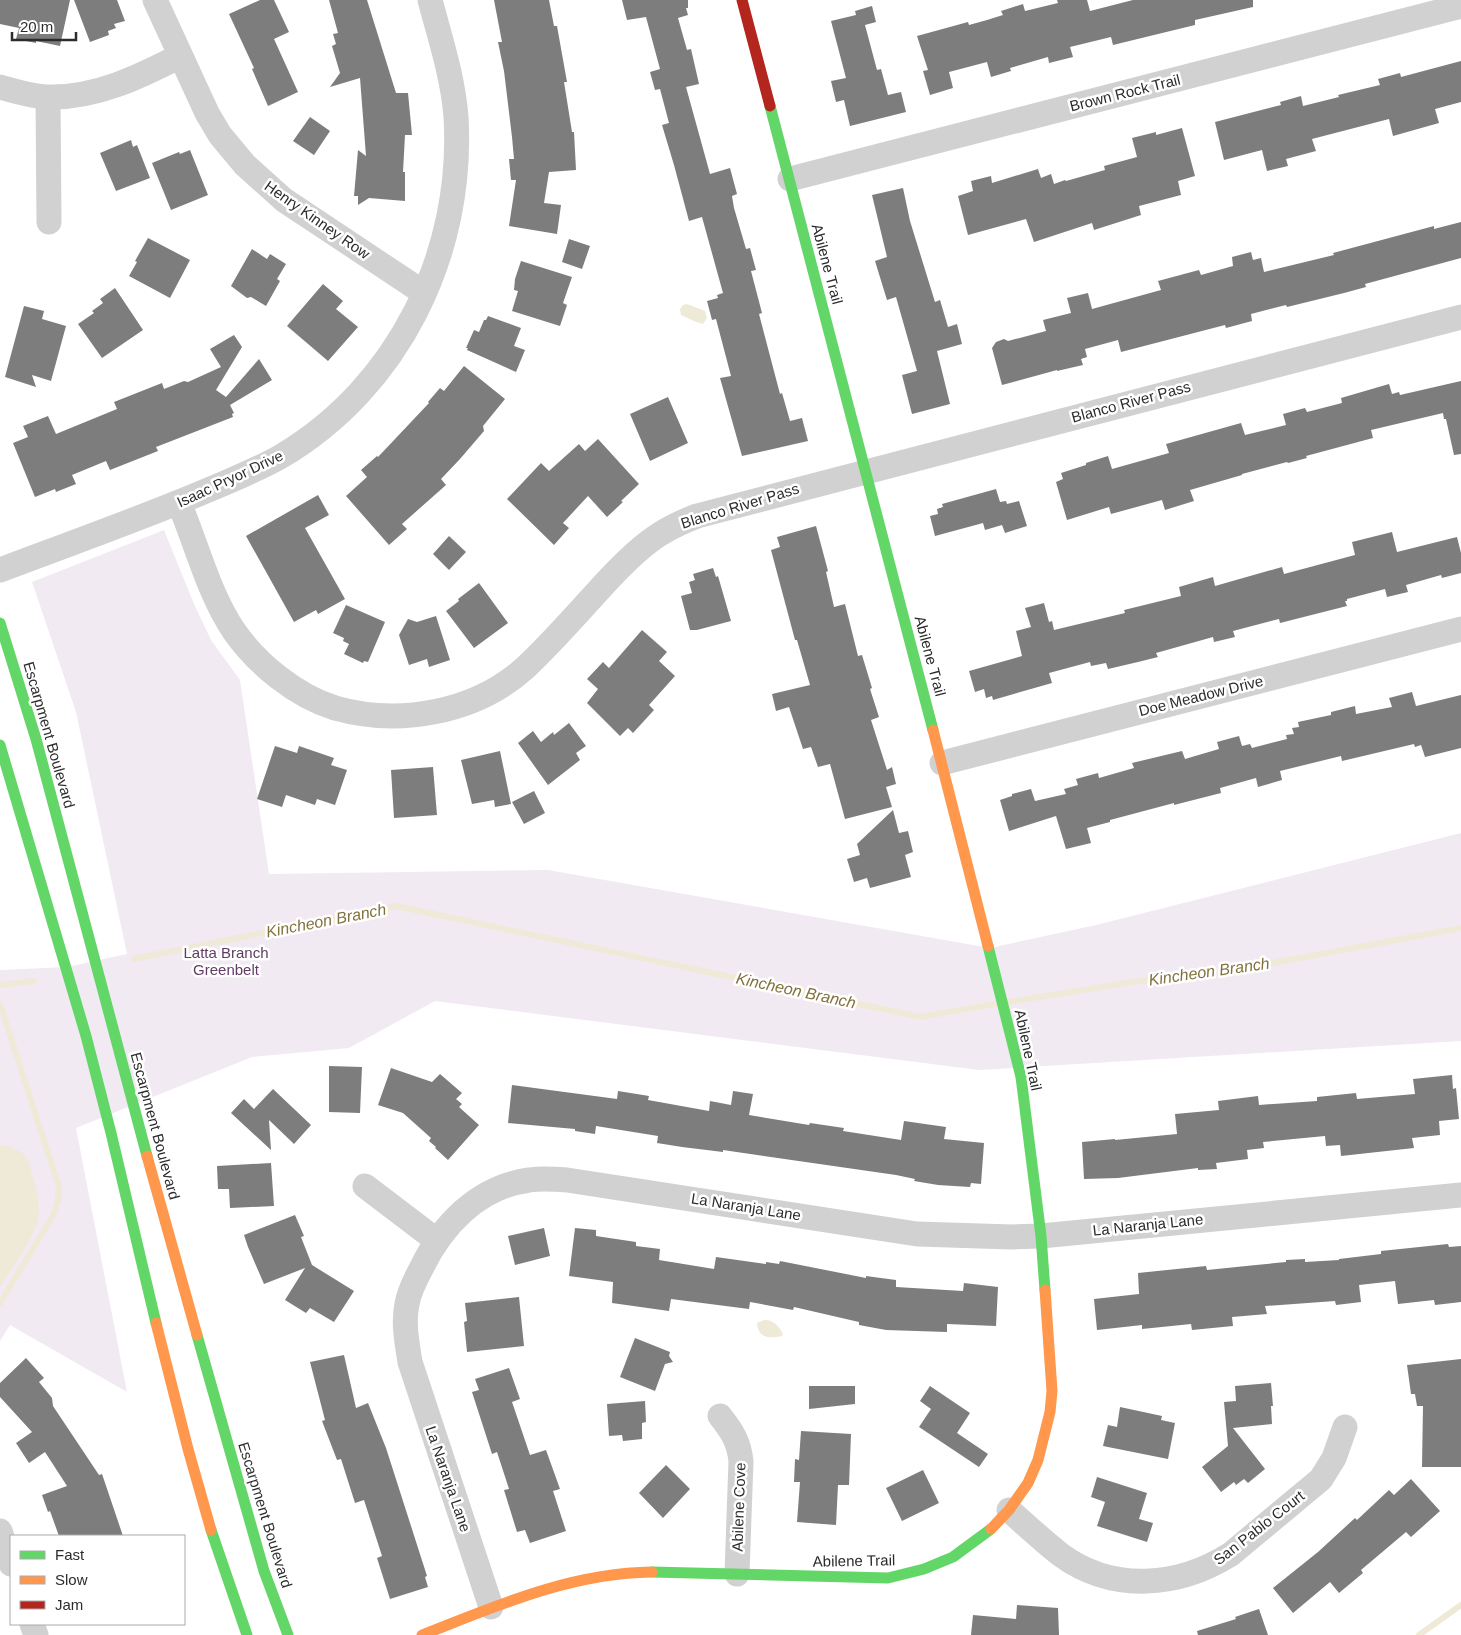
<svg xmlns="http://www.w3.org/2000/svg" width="1461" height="1635" viewBox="0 0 1461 1635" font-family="Helvetica,sans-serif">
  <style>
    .green { fill: #f1eaf3 }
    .water { fill: #efe9d7 }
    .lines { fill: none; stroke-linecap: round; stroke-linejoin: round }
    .stream { stroke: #efe9d7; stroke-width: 6 }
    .building { fill: #7d7d7d }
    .street { stroke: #d1d1d1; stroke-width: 25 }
    .fast { stroke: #63d668; stroke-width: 11 }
    .slow { stroke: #ff974d; stroke-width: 11 }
    .jam { stroke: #b3261e; stroke-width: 11 }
    .labels { text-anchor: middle; stroke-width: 5; stroke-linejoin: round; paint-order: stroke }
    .street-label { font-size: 15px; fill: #2c2c2c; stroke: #fff }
    .park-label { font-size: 15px; fill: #603c65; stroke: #fff }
    .water-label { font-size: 16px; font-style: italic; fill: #83713d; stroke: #fff }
  </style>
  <rect width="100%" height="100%" fill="#fff"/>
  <path class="green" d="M164,530L194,604L211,640L240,680L269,874L548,870L990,948L1096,925L1461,833V1041L979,1070L435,1001L349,1048L252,1057L76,1128L127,1392L10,1325L0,1341V970L67,967L127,954L76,712L32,582Z"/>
  <path class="water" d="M687,304L705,311L707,318L703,324L696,322L681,315L680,309L683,305Z
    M8,1145L24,1154L29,1161C32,1176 39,1195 39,1211C39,1233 12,1268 0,1287V1146Z
    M764,1320C773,1319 779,1326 783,1334L782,1336C769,1339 758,1338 757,1323Z"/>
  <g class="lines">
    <path class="stream" d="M134,959L396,906L920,1017L995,1004
      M0,985L34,981
      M1008,1002L1133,982L1220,973L1461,928
      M0,1004L59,1187L58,1200L54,1214L0,1303
      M1419,1635L1461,1605"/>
  </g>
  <path class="building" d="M0,0H70L60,46L36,41V43L16,39L19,28L0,24Z
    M74,0H117L125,21L114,24L116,28L108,31L109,35L90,42Z
    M260,0H274L289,32L274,39L298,92L268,106L252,69L254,68L229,14Z
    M329,0H367L396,93H408L412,135H405L403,172H405V201L369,198L358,205V196H354L358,150L366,156L360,78L330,87L340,73L332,46L336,44L333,34L338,33Z
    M494,0H549L554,26H557L567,82H564L572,132H574L576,170L549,172L544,203L561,205L557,234L509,226L516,180H511L509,159H514L512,137L504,71L498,42H502Z
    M622,0H688V8H686L688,15L678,18L687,50L691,49L699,84L686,87L710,174L730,168L737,194L732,196L734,208L746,249L750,248L756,270L751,271L762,313L759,314L780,394L782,393L790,421L802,418L808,441L742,456L720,378L731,376L716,319L712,320L707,301L718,298L717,295L723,293L702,217L689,221L674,165L662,125L669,123L660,89L655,90L650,72L660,69L646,17L627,20Z
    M1057,0H1087L1090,11L1133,0H1253V7L1195,20V25L1113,45L1111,37L1070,47L1073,57L1049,63L1048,57L1010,68L1011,71L991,77L987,62L949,72L953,88L930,95L923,71L928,70L917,36L968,22L969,25L987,20L1003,15L1001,11L1023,4L1025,11L1058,3Z
    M872,6L876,22L865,25L877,70L881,69L888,95L901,92L906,112L850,126L844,100L836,102L831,81L846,78L831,21L856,15L855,11Z
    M1461,61V102L1435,109L1439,123L1393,136L1389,119L1312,139L1316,151L1286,159L1288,166L1267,171L1262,150L1224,160L1215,122L1281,105L1280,102L1301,96L1303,106L1339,97L1338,95L1380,85L1378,79L1400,73L1401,77Z
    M310,117L330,131L314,155L293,141Z
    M1182,128L1195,176L1178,181L1181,195L1139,206L1141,215L1094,230L1092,223L1034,242L1026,219L968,235L958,196L973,191L971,181L991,176L992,183L1038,169L1041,178L1051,174L1054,184L1065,180L1066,181L1105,170L1104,166L1137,157L1132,138L1156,132V135Z
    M131,140L133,147L137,145L150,178L116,191L100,153Z
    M190,150L208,195L171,210L152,163L179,152L180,154Z
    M903,188L910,221L935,302L940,300L948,327L957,324L962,344L937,351L950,404L912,414L902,375L917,371L896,297L887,300L875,261L887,257L872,195Z
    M1461,222V258L1365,284L1366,287L1344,293L1287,307L1286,305L1251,314L1252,321L1226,328L1225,325L1121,352L1118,340L1085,349L1087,357L1081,359L1083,365L1057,371V370L1002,385L992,348L996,342L1004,339L1008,341L1046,331L1043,320L1071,313L1067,298L1088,293L1092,309L1161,290L1158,281L1199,270L1201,275L1233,266L1232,257L1251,252L1253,260L1261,258L1264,272L1334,255L1333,253L1434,226V229Z
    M148,238L190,260L170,298L129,276L137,262L135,261Z
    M569,239L590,246L582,269L562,262Z
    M252,249L267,259L270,254L286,264L277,279L280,281L266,306L251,297L247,298L231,286Z
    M521,261L572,277L563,303L567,305L560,326L512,311L518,291L514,290L515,279Z
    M323,284L343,301L336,309L358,327L328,361L287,326Z
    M115,288L143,330L102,358L78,324L94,313L92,311L103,303L100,299Z
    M24,306L44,311L42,319L66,326L51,381L32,375L36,387L5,377Z
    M488,316L521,328L514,346L525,350L516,372L467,350L468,348H466L474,330L479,332L484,320H486Z
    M234,335L242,347L216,390L226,397L259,359L272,380L230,405L234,413L232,414L233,417L156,447L158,451L110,470L106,461L72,475L76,484L56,492L55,489L35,497L13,443L28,437L23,426L48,416L56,434L117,409L114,402L162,383L164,389L184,381L188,382L221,367L210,349Z
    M464,366L505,399L483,426L484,431L460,459L441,479L446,485L402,524L407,529L389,545L346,496L367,477L361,470L377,456L378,457L429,403L428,402L440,388L444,391Z
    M1461,381V454L1454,455L1446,419H1444L1443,413L1371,430L1373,438L1306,456L1307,458L1288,463L1287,462L1242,474V475L1190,490L1194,501L1165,510L1162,500L1111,514L1109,507L1067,520L1056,482L1063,479L1061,473L1086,465V463L1108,456L1112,469L1169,453L1166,444L1241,423L1245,435L1286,425L1283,414L1305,408L1307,412L1342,403L1341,398L1389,384L1392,394L1399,392L1400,395Z
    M668,397L688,443L650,461L630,414Z
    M598,439L639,484L621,501L623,502L607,517L588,496L563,523L569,528L554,545L507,499L541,463L549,471L579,444L585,451Z
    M996,489L1000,502L1006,501L1007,504L1019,501L1027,526L1005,533L1002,525L985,530L983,523L935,536L930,516L938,514L937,509L943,507L942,504Z
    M318,495L329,515L305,528L345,599L318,614L316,610L294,622L246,536Z
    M816,526L828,571L826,572L834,607L845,604L858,656L862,655L872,688L870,689L879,717L871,720L887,770L892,767L896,784L886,787L892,807L845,819L830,764L818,767L811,747L803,749L789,707L776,711L772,694L810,685L797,640H795L771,550L780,547L777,537Z
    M1392,532L1397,552L1457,537L1461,553V573L1442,578L1441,575L1406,585L1408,592L1387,597L1385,589L1347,599V601H1345L1347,606L1280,623L1279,619L1233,631L1235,637L1214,642L1213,637L1156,653L1158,657L1138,662L1108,669L1106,663L1091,666L1090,662L1049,673L1052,683L993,700L992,696L986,698L984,689L975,692L969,671L1022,656L1016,631L1031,627L1025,608L1044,603L1049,622L1052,621L1054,630L1125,613L1124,610L1181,596L1179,587L1213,577L1215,586L1282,567L1284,574L1355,555L1352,542Z
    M449,536L466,552L449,570L433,554Z
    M713,568L716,577L718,576L731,621L697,630H690L681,596L692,593L689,582L695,580L693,574Z
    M479,583L508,623L474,648L446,611L459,601L458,599Z
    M346,605L385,622L368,662L364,661L363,663L344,654L349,644L343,641L344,638L333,633Z
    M436,616L450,660L429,667L427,659L409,665L399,635L408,619L417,622Z
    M642,630L667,652L659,661L675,676L649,705L654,710L633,733L628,728L620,736L587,703L598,689L587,679L603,662L609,668Z
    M1412,692L1416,706L1461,695V748L1425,757L1421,745L1415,747L1414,744L1342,761L1341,756L1280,771L1282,780L1258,787L1256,778L1220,788L1221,793L1174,805V803L1110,820V822L1087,828L1091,843L1066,849L1056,816L1009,831L1000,800L1012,796V794L1031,789L1035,801L1066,794L1064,789L1078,785L1076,779L1098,773L1099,778L1134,768L1132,763L1182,751L1185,759L1219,749L1217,742L1239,736L1242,746L1250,744L1252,748L1287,739L1286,735L1294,734L1292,728L1299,727L1298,722L1331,715V712L1355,706L1356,714L1392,707L1389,698Z
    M569,723L586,746L576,753L580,760L548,785L518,743L533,731L541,742L553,732L554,735Z
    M275,746L297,753L299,746L334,758L331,765L347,770L335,805L317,799L315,805L286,795L282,807L257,799Z
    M500,751L511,804L495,807L494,800L472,804L461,760Z
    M433,767L437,815L394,818L391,770Z
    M534,791L545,813L524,824L512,802Z
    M893,810L899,833L908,831L913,852L905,855L911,877L870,888L867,878L854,882L847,859L860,855L857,844Z
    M329,1066L362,1067L360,1113L329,1112Z
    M391,1068L432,1082L440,1074L462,1093L456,1099L462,1104L459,1107L479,1125L448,1160L435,1148L436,1147L429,1141L431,1138L403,1113L378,1105Z
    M1452,1075L1453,1089L1456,1088L1459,1119L1439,1121L1440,1135L1412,1138L1414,1148L1341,1156L1340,1145L1326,1146L1325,1136L1263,1142L1264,1148L1247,1150L1248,1159L1216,1163L1217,1169L1198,1170V1168L1118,1178L1084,1179L1082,1142L1115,1139V1140L1177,1134L1175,1114L1219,1110L1218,1101L1258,1096L1259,1105L1317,1101V1097L1356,1093L1357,1099L1415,1094L1413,1079Z
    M512,1085L617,1099L618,1091L649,1096L648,1100L709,1111L710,1101L731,1105L733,1091L753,1094L749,1115L809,1125L810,1123L844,1128L843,1131L901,1140L904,1121L946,1127L944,1139L984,1143L981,1184L971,1183L970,1187L938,1185L914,1181L915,1179L896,1175L723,1150V1152L682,1147L657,1143L658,1136L596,1126L595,1134L575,1131V1129L508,1123Z
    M273,1089L311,1125L294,1144L269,1120L271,1150L231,1113L244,1099L254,1109Z
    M271,1163L274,1206L230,1208L229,1189H218L217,1166Z
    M295,1215L304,1236L301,1237L312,1265L354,1291L334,1322L310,1308L306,1313L285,1300L305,1268L264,1284L248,1247L244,1235Z
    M544,1228L550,1256L515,1265L508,1236Z
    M575,1228L596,1230V1236L636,1242V1246L660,1249L659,1260L714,1269L716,1257L766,1264V1262L779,1264L780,1261L866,1278V1276L896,1280V1287L963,1291L964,1283L998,1287L996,1326L947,1324V1332L886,1330L859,1325V1322L794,1307L793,1310L750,1302L749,1309L671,1299L669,1311L612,1303L613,1282L569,1276Z
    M1448,1244L1449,1247L1461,1246V1302L1435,1305L1434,1300L1398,1304L1395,1281L1359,1285L1361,1302L1336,1305L1335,1301L1265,1306L1267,1314L1232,1317L1233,1326L1192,1330L1191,1324L1142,1329V1325L1097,1330L1094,1299L1139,1294L1138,1273L1206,1266L1207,1270L1256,1265L1286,1262V1260L1305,1259V1262L1339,1260V1259L1381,1254V1251Z
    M519,1297L524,1346L467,1352L464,1322L467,1321L465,1303Z
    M635,1338L670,1352L669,1356L673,1362L665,1364L655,1391L620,1377Z
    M344,1355L356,1408L368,1403L386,1448L427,1576L425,1577L428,1587L390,1599L377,1558L382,1556L364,1500L355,1503L341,1459L337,1460L322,1421L325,1420L310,1362Z
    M26,1358L44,1378L39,1382L52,1398L53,1406L99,1475L102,1474L123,1536H59L50,1511L48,1512L42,1495L67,1486L45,1452L29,1463L16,1443L32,1432L0,1397V1383Z
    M1461,1359V1467H1422L1423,1406H1417L1415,1394H1411L1407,1365Z
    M509,1368L520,1399L512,1402L530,1455L546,1450L560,1489L553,1491L566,1531L530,1543L525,1530L517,1532L504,1490L509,1489L497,1452L492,1454L472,1392L479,1390L475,1379Z
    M1271,1383L1273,1406H1271L1272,1424L1233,1428L1265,1469L1248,1483L1244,1479L1236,1485L1234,1482L1221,1492L1202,1467L1228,1446L1224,1402L1236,1401L1235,1386Z
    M809,1386H855V1404L809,1409Z
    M930,1386L970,1413L957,1433L988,1454L979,1467L919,1427L931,1409L920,1401Z
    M645,1401L646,1422L642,1423V1439L623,1441L622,1435L609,1436L607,1404Z
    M1120,1407L1162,1416L1161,1420L1175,1423L1168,1459L1103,1446L1108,1425L1117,1427Z
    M801,1431L851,1434L849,1485H838L836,1525L797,1522L800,1482H794L795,1459L799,1460Z
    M666,1465L690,1489L663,1518L639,1493Z
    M923,1470L939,1503L902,1521L886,1488Z
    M1097,1477L1147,1493L1139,1519L1153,1523L1147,1542L1097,1526L1105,1502L1091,1497Z
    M1411,1479L1440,1511L1411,1537L1406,1532L1361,1570L1363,1573L1339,1593L1330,1582L1293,1613L1273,1588L1318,1552L1355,1518L1357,1520L1389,1490L1394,1495Z
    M1017,1605L1058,1608L1059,1635H971L973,1615L1016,1619Z
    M1259,1609L1268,1635H1198L1197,1631L1236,1619L1235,1617Z"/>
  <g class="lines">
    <path class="street" d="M155,0L207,113L220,135L245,165L284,200L424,293
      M0,87C15,91 33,97 49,97C96,98 139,77 180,56
      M48,97L49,222
      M790,179L1461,6
      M179,503C197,545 208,592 234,631C257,664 296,696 335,708C399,726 476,713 526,667C554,641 582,608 609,579C624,563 641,546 660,534C671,527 684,521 697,516L1461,317
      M0,570C71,543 143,518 213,488C236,478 259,469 280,457C399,387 464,253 456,117C453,77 440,38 430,0
      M942,763L1461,629
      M365,1186L436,1240
      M720,1416C732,1431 739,1442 741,1461L737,1574
      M1009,1510C1026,1525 1043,1541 1061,1555C1113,1593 1179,1587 1231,1554L1321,1479L1334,1458L1345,1427
      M0,1531L11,1564
      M491,1607L410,1362C407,1343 403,1323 407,1304C409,1292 415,1280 421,1269C442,1225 478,1187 529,1180C541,1178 555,1179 567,1180L917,1234L1012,1237L1041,1236L1461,1195
      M32,1624L36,1635"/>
    <path class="fast" d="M770,106L933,730
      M0,623L36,739L147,1156
      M0,745L86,1036L111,1133L156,1323
      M988,946L1021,1077L1041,1236L1045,1290
      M197,1335L264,1571L288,1635
      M211,1530L247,1635
      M652,1572L888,1578L924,1569L953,1557L991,1529"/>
    <path class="slow" d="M933,730L988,946
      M147,1156L197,1335
      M156,1323L188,1449L211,1530
      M991,1529L1009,1510L1028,1483L1038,1460L1050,1412L1052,1391L1045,1290
      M422,1635C496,1606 570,1573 652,1572"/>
    <path class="jam" d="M742,0L770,106"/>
  </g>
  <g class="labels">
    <g class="street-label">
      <text transform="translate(1125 93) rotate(-14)" y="5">Brown Rock Trail</text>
      <text transform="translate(317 220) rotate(35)" y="5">Henry Kinney Row</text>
      <text transform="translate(827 264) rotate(75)" y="5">Abilene Trail</text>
      <text transform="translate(1131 402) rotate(-15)" y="5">Blanco River Pass</text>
      <text transform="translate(230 479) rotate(-25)" y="5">Isaac Pryor Drive</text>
      <text transform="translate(740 506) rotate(-17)" y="5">Blanco River Pass</text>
      <text transform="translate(930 656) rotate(75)" y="5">Abilene Trail</text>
      <text transform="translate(1201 696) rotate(-14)" y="5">Doe Meadow Drive</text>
      <text transform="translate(49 735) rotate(74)" y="5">Escarpment Boulevard</text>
      <text transform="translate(1028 1050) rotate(78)" y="5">Abilene Trail</text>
      <text transform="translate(155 1126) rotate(75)" y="5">Escarpment Boulevard</text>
      <text transform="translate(746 1207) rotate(9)" y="5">La Naranja Lane</text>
      <text transform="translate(1148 1225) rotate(-6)" y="5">La Naranja Lane</text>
      <text transform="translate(448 1479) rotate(71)" y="5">La Naranja Lane</text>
      <text transform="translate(739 1507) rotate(-88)" y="5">Abilene Cove</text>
      <text transform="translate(265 1515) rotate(73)" y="5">Escarpment Boulevard</text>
      <text transform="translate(1259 1528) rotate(-38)" y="5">San Pablo Court</text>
      <text transform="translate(854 1561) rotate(-1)" y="5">Abilene Trail</text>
    </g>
    <g class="park-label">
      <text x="226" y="958">Latta Branch<tspan x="226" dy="17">Greenbelt</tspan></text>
    </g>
    <g class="water-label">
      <text transform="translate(326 920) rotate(-11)" y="6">Kincheon Branch</text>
      <text transform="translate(1209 971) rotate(-8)" y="6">Kincheon Branch</text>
      <text transform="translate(796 990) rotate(12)" y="6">Kincheon Branch</text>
    </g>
  </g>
  <rect x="10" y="1535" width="175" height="90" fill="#ffffff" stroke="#ababab"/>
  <rect x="20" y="1551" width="25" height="8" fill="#63d668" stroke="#ababab"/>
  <text x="55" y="1560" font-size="15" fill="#2c2c2c">Fast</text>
  <rect x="20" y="1576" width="25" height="8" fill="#ff974d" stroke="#ababab"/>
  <text x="55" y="1585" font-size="15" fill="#2c2c2c">Slow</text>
  <rect x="20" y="1601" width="25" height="8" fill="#b3261e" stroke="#ababab"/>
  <text x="55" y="1610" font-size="15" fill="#2c2c2c">Jam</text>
  <path d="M12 32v8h64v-8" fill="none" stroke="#2c2c2c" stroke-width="2.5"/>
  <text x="20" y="32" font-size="15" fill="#2c2c2c" stroke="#ffffff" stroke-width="4" paint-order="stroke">20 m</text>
</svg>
